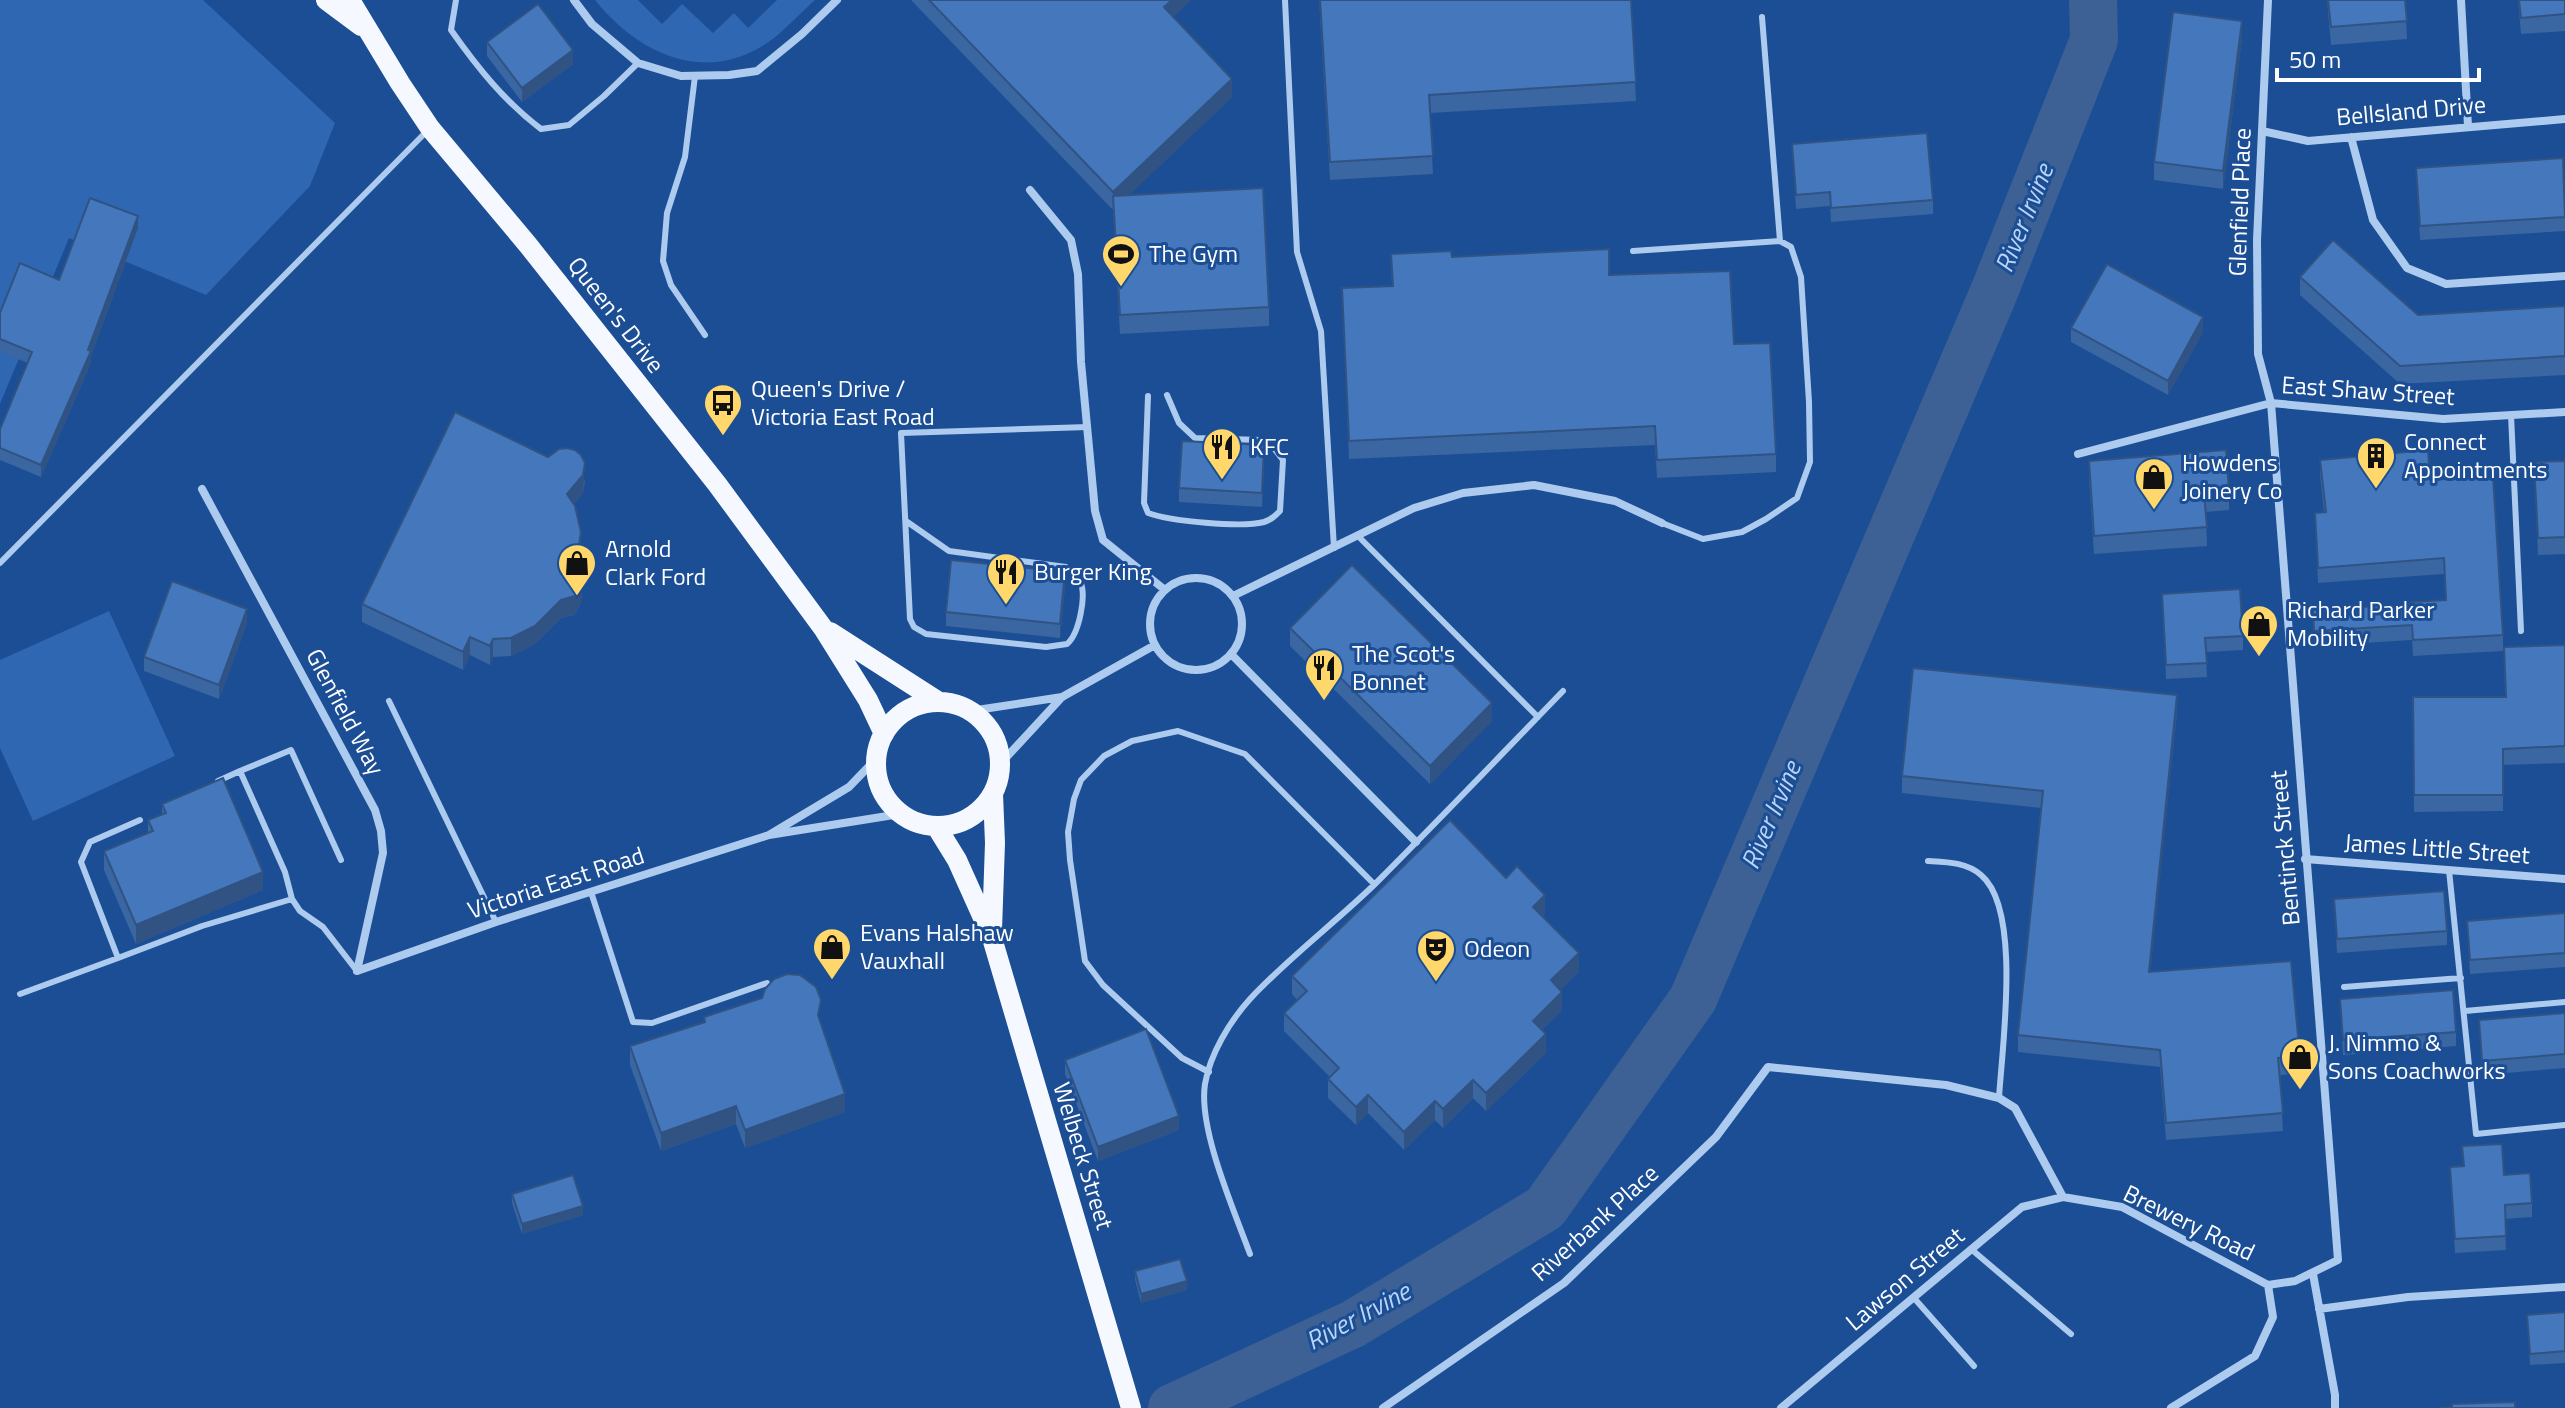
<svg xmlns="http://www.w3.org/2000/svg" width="2565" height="1408" viewBox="0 0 2565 1408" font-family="'Titillium Web',sans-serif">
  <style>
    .green { fill: #2f67b2 }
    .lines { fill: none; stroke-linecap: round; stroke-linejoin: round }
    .river { stroke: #3d6194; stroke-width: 48 }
    .service { stroke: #adcaef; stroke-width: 6 }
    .minor { stroke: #adcaef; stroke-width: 8 }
    .primary { stroke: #f5f9ff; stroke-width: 20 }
    .wall { fill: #3a66a1 }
    .shaded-wall { fill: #305383 }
    .building { fill: #47b; stroke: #305383; stroke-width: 2 }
    .labels { text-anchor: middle; stroke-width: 6; stroke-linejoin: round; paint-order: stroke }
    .street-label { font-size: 24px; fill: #fff; stroke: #1b4e94 }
    .poi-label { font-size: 24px; fill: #fff; stroke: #1b4e94; text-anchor: start }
    .water-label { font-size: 26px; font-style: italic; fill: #b9d4f6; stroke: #1b4e94 }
  </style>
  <rect width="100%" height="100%" fill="#1b4e94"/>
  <path class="green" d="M0,0H203L335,123L310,186L206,295L69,238L0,404Z
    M595,0H638L662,24L682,4L713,33L734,13L748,28L777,0H815C801,12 788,27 774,38C709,87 640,56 595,0Z
    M109,611L175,756L33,821L0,748V660Z"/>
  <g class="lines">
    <path class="river" d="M1172,1408L1353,1324L1545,1208L1693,999L1994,292L2094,40L2093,0"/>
    <path class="service" d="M456,0L451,30C477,67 505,102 541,129L569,125L604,96L638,63
      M1285,0L1297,252L1321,331L1334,548
      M1762,17L1780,241
      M695,76L685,157L667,213L663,261L671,285L705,335
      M1633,251L1780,241L1791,247L1801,277L1809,402L1810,462L1797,498L1766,519L1742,532L1703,539L1662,523
      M1148,396L1144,503L1148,513C1170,521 1241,528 1264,522C1271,520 1275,516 1280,511L1283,460L1270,443L1261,440L1195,438L1179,423L1167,395
      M2511,415L2521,631
      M906,521L949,551L1066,567C1072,571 1077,574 1080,581C1087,595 1079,634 1067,644L1046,647L926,634L914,627L910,619L901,433L1088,427
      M1358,536L1538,717
      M0,563L428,130
      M389,701L496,922
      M218,781L240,771
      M140,820L90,842L81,862L118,958L202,926L292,899
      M341,860L291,750L240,771L285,872L292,899L300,911L323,927L357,971
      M1928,861C1946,862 1966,862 1981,875C2022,909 2002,1047 1999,1098
      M2449,870L2476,1134L2565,1125
      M591,892L633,1022L652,1023L767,983
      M2344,987L2461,978
      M20,994L118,958
      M2465,1011L2565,1002
      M1209,1072L1182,1058L1103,985L1085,961L1070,860L1068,832L1074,799L1081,780L1104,756L1132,741L1178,731L1245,754L1374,884
      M1971,1249L2071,1334
      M1250,1254C1234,1210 1198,1129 1205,1084C1210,1054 1230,1021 1250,999C1289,957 1335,923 1376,883C1439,820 1501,755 1563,691
      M1914,1298L1974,1366"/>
    <path class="minor" d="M574,0L592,24L638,63L681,76L729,75L757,71L802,34L837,0
      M2461,0L2468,126
      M2262,131L2308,141L2565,119
      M2351,137L2373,220L2407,268L2446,284L2565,276
      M1030,190L1071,240L1078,274L1081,362L1095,511L1103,540L1165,590
      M2078,454L2271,403L2443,419L2565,412
      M202,489L375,810L381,831L383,853L357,971
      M1150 624a46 46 0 1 1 92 0a46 46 0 1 1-92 0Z
      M1233,596L1414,508L1463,493L1534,485L1615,501L1662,523
      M1231,654L1416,842
      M970,711L1062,697
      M876,759L849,787L769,835L900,814
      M1001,763L1062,697L1155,645
      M2305,859L2565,879
      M357,971L496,922L769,835
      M2313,1274L2335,1395V1408
      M2319,1309L2408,1297L2565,1287
      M1383,1408L1564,1283L1716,1137L1768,1067L1946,1085L1999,1098L2015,1108L2063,1197L2122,1207L2268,1285L2295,1281L2338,1260L2271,403L2258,354L2257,240L2268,0
      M1781,1408L2022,1207L2063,1197
      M2171,1408L2255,1356L2273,1317L2268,1285"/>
    <path class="primary" d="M326,0L361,26
      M350,0L400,83L430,128L528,245L717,484L823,628L868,700L884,734
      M830,632L939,702
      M876 764a62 62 0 1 1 124 0a62 62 0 1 1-124 0Z
      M936,826L957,860L992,938L1131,1408
      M992,930L995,843L993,794"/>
  </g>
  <path class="wall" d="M911,0H1191L1173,17L1232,97L1129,195L1269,307V326L1120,334L1113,210Z
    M1319,0H1631L1636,101L1430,113L1433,174L1330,180Z
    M2327,0H2405L2407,39L2331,45Z
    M2518,0H2565V31L2521,34Z
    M2242,39L2223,189L2154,180V162Z
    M487,42L573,64L522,102L487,56Z
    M1792,144L1933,200V214L1831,222L1830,206L1796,209Z
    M2416,168L2565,180V231L2420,240Z
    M138,228L91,356V363L41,477L0,460V429L28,363L0,352V313L59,280Z
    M1391,254L1452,257L1609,275L1734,344L1776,454V472L1657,478L1655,445L1349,459L1342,288L1392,286Z
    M2300,277L2418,315L2565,306V375L2400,384L2300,295Z
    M2071,328L2203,332L2168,395L2071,342Z
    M548,457L585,481L583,493L574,504L581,550L578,571L582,600L575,615L561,618L535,644L511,656L493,657L490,665L470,655L463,670L362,622V604Z
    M1264,459L1262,507L1179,502V488Z
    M2320,460L2430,480L2503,635V651L2413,656L2412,640L2314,646L2313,610L2411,604L2445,600L2444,574L2318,583L2315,513L2324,512L2320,475Z
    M2089,461L2229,492V510L2206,512L2207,546L2094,554L2089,479Z
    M2565,461V554L2538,555L2534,462Z
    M1065,586L1060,638L946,626V612Z
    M2162,594L2243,636V650L2206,652L2207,677L2166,679Z
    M247,623L219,699L144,671V657Z
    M1290,628L1492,721L1430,784L1290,646Z
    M2565,645V763L2503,765V811L2414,812L2413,697H2505L2504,647Z
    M2177,712L2150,972L2300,1057V1074L2280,1075L2283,1131L2166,1140L2160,1067L2018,1052V1035L2041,808L1902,793V776Z
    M162,804L263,890L136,944L104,870V851L148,833V820L162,814Z
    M1506,878L1545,913L1543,916L1579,971L1560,990L1562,1010L1542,1030L1546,1053L1486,1111L1473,1098L1443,1128L1435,1120L1404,1150L1368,1113L1356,1125L1328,1098V1079L1330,1077L1284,1031V1013L1297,1000L1292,994V976Z
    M2334,899L2447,931V945L2337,953Z
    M2565,913V967L2470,974L2467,921Z
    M2340,999L2456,1032V1046L2343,1055Z
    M2565,1013V1068L2482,1075L2479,1020Z
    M704,1017L820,1021L845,1112L745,1148L736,1124L661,1151L630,1065V1046L704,1022Z
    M1065,1060L1179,1130L1098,1161L1065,1074Z
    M2462,1146L2504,1175L2532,1203V1217L2505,1219L2506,1250L2455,1253L2450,1167L2463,1166Z
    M512,1194L583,1215L522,1234L512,1203Z
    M1135,1271L1187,1290L1141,1303L1135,1280Z
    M2565,1312V1363L2530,1365L2527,1315Z"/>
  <path class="shaded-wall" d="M1172,0H1191L1164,26V7Z
    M2242,21V39L2223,189V171Z
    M573,50V64L522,102V88Z
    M1232,79V97L1114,210L1113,196V210V192Z
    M138,216V228L91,356V363L41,477V465L88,350Z
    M2203,317V332L2168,395V381Z
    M585,463L583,493L567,512V494Z
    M581,532V550L576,585V567Z
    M1065,572V586L1060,638V624Z
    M582,582V600L575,615L561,618L535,644L511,656V638Z
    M247,609V623L219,699V685Z
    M470,637V655L463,670V652Z
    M493,639V657L490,665V646Z
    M2177,695V712L2149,989V972Z
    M1492,703V721L1430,784V766Z
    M263,872V890L136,944V925Z
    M1545,895V913L1533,925V907Z
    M1579,953V971L1551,999V980Z
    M1562,992V1010L1533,1039V1021Z
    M1546,1034V1053L1486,1111V1093Z
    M1473,1080V1098L1443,1128V1109Z
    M845,1094V1112L745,1148V1130Z
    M1368,1095V1113L1356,1125V1107Z
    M1435,1101V1120L1404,1150V1132Z
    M736,1106V1124L661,1151V1133Z
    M1179,1116V1130L1098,1161V1147Z
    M583,1206V1215L522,1234V1224Z
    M1187,1281V1290L1141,1303V1294Z"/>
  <path class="building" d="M929,0H1172L1164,7L1232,79L1113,192Z
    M1320,0H1631L1636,82L1429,95L1433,156L1330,162Z
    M2328,0H2405L2407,21L2331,27Z
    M2519,0H2565V14L2521,18Z
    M538,4L573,50L522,88L487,42Z
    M2173,12L2242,21L2223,171L2154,162Z
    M1927,133L1933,200L1831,208L1830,192L1796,195L1792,144Z
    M2563,158L2565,217L2420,226L2416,168Z
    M1263,188L1269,307L1120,315L1113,196Z
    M90,198L138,216L88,350L91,351L41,465L0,448V429L32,352L0,339V313L20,263L59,280Z
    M2333,240L2418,315L2565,306V356L2400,366L2300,277Z
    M1609,249V275L1730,271L1734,344L1770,343L1776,454L1657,460L1655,426L1349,441L1342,288L1393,286L1391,254L1451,251L1452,257Z
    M2107,264L2203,317L2168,381L2071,328Z
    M455,412L548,457L559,449L567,448L575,450L581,455L585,463L583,475L567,494L575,506L581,532L576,567L582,582L575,596L561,600L535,626L511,638L493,639L490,646L470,637L463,652L362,604Z
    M1182,441L1264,445L1262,493L1179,488Z
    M2226,450L2229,492L2204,493L2207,527L2094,536L2089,461Z
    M2428,450L2430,480L2493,476L2503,635L2413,640L2412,625L2314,631L2313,610L2411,604V602L2446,600L2444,558L2318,568L2315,513L2326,512L2320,460Z
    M2565,461V537L2538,538L2534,462Z
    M951,560L1065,572L1060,624L946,612Z
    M1352,565L1492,703L1430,766L1290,628Z
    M172,581L247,609L219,685L144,657Z
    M2240,589L2243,636L2205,638L2207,663L2166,665L2162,594Z
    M2565,645V746L2503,749V795H2414L2413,697H2506L2504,647Z
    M1913,668L2177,695L2149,972L2291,961L2300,1057L2278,1058L2283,1113L2166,1123L2160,1050L2018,1035L2043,791L1902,776Z
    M223,778L263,872L136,925L104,851L153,831L148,820L166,813L162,804Z
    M1450,820L1506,878L1517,866L1545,895L1533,907L1579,953L1551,980L1562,992L1533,1021L1546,1034L1486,1093L1473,1080L1443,1109L1435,1101L1404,1132L1368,1095L1356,1107L1328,1079L1339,1068L1284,1013L1307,991L1292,976Z
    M2444,891L2447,931L2337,939L2334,899Z
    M2565,913V953L2470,960L2467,921Z
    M787,974L800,975L816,987L821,1000L818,1015L845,1094L745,1130L736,1106L661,1133L630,1046L705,1022L704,1017L762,998L765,989L774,979Z
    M2453,990L2456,1032L2343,1040L2340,999Z
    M2565,1013V1054L2482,1061L2479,1020Z
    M1146,1029L1179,1116L1098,1147L1065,1060Z
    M2502,1144L2504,1175L2530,1173L2532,1203L2505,1205L2506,1236L2455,1239L2450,1167L2464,1166L2462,1146Z
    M573,1175L583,1206L522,1224L512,1194Z
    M1180,1259L1187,1281L1141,1294L1135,1271Z
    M2565,1312V1351L2530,1354L2527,1315Z
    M2515,1402V1408H2440L2452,1407V1404Z"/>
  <defs>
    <symbol id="stadium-pin" viewBox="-11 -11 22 30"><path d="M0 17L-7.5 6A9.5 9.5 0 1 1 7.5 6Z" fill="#ffd76b" stroke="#1b4e94"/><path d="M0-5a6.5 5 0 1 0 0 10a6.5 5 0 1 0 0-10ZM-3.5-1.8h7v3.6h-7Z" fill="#111"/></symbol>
    <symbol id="bus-pin" viewBox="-11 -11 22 30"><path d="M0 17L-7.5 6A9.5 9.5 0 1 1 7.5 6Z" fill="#ffd76b" stroke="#1b4e94"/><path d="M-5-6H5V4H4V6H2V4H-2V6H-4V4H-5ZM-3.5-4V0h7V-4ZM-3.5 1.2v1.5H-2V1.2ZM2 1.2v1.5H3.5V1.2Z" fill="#111"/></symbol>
    <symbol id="restaurant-pin" viewBox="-11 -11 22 30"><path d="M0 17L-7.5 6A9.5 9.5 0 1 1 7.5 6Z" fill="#ffd76b" stroke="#1b4e94"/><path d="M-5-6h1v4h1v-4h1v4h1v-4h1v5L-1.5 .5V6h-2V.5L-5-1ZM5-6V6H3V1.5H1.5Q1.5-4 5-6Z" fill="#111"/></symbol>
    <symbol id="building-pin" viewBox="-11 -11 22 30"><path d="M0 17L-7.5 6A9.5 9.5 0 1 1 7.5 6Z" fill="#ffd76b" stroke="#1b4e94"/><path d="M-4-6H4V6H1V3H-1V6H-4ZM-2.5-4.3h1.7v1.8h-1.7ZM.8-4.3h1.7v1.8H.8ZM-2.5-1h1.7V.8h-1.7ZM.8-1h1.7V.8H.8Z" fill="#111"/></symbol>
    <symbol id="shop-pin" viewBox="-11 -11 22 30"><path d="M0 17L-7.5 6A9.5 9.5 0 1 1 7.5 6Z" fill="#ffd76b" stroke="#1b4e94"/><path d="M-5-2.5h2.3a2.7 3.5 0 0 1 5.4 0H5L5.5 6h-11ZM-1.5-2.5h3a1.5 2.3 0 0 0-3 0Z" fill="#111"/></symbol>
    <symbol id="theatre-pin" viewBox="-11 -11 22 30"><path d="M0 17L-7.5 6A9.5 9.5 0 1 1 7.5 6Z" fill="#ffd76b" stroke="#1b4e94"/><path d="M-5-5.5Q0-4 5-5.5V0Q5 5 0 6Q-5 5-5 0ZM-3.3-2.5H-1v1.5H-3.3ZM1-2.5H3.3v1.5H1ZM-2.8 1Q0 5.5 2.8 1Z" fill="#111"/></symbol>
  </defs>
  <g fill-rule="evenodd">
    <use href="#stadium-pin" x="1099" y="232" width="44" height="60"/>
    <use href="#bus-pin" x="701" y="381" width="44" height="60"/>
    <use href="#restaurant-pin" x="1200" y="425" width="44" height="60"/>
    <use href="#building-pin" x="2354" y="434" width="44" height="60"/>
    <use href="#shop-pin" x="2132" y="455" width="44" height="60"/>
    <use href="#shop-pin" x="555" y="541" width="44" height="60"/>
    <use href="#restaurant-pin" x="984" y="550" width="44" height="60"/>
    <use href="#shop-pin" x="2237" y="602" width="44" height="60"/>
    <use href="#restaurant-pin" x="1302" y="646" width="44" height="60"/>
    <use href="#shop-pin" x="810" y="925" width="44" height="60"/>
    <use href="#theatre-pin" x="1414" y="927" width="44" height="60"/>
    <use href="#shop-pin" x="2278" y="1035" width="44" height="60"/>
  </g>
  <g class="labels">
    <g class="street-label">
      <text transform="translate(2411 111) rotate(-5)" y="8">Bellsland Drive</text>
      <text transform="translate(2240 202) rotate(-88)" y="8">Glenfield Place</text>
      <text transform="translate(616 315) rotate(52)" y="8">Queen's Drive</text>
      <text transform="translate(2368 391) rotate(4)" y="8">East Shaw Street</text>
      <text transform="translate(345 712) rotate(62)" y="8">Glenfield Way</text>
      <text transform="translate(2285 848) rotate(-95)" y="8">Bentinck Street</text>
      <text transform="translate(2437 849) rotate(4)" y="8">James Little Street</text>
      <text transform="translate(556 883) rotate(-18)" y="8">Victoria East Road</text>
      <text transform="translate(1083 1156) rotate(73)" y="8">Welbeck Street</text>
      <text transform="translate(1595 1223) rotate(-42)" y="8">Riverbank Place</text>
      <text transform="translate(2189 1223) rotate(26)" y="8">Brewery Road</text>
      <text transform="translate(1905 1279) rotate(-40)" y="8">Lawson Street</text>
    </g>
    <g class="poi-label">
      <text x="1149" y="262">The Gym</text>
      <text x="751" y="397">Queen's Drive /<tspan x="751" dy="28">Victoria East Road</tspan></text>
      <text x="2404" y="450">Connect<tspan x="2404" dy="28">Appointments</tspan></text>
      <text x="1250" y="455">KFC</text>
      <text x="2182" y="471">Howdens<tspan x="2182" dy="28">Joinery Co</tspan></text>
      <text x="605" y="557">Arnold<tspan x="605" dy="28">Clark Ford</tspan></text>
      <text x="1034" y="580">Burger King</text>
      <text x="2287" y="618">Richard Parker<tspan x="2287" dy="28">Mobility</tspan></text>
      <text x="1352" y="662">The Scot's<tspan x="1352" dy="28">Bonnet</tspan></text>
      <text x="860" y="941">Evans Halshaw<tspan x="860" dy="28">Vauxhall</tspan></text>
      <text x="1464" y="957">Odeon</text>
      <text x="2328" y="1051">J. Nimmo &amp;<tspan x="2328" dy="28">Sons Coachworks</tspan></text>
    </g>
    <g class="water-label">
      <text transform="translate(2024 218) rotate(-68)" y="9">River Irvine</text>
      <text transform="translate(1771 815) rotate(-67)" y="9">River Irvine</text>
      <text transform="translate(1358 1316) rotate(-28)" y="9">River Irvine</text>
    </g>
  </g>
  <path d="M2277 68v12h202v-12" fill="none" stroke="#ffffff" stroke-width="4"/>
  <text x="2289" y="68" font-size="24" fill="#ffffff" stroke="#1b4e94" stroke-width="6" paint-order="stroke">50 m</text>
</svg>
